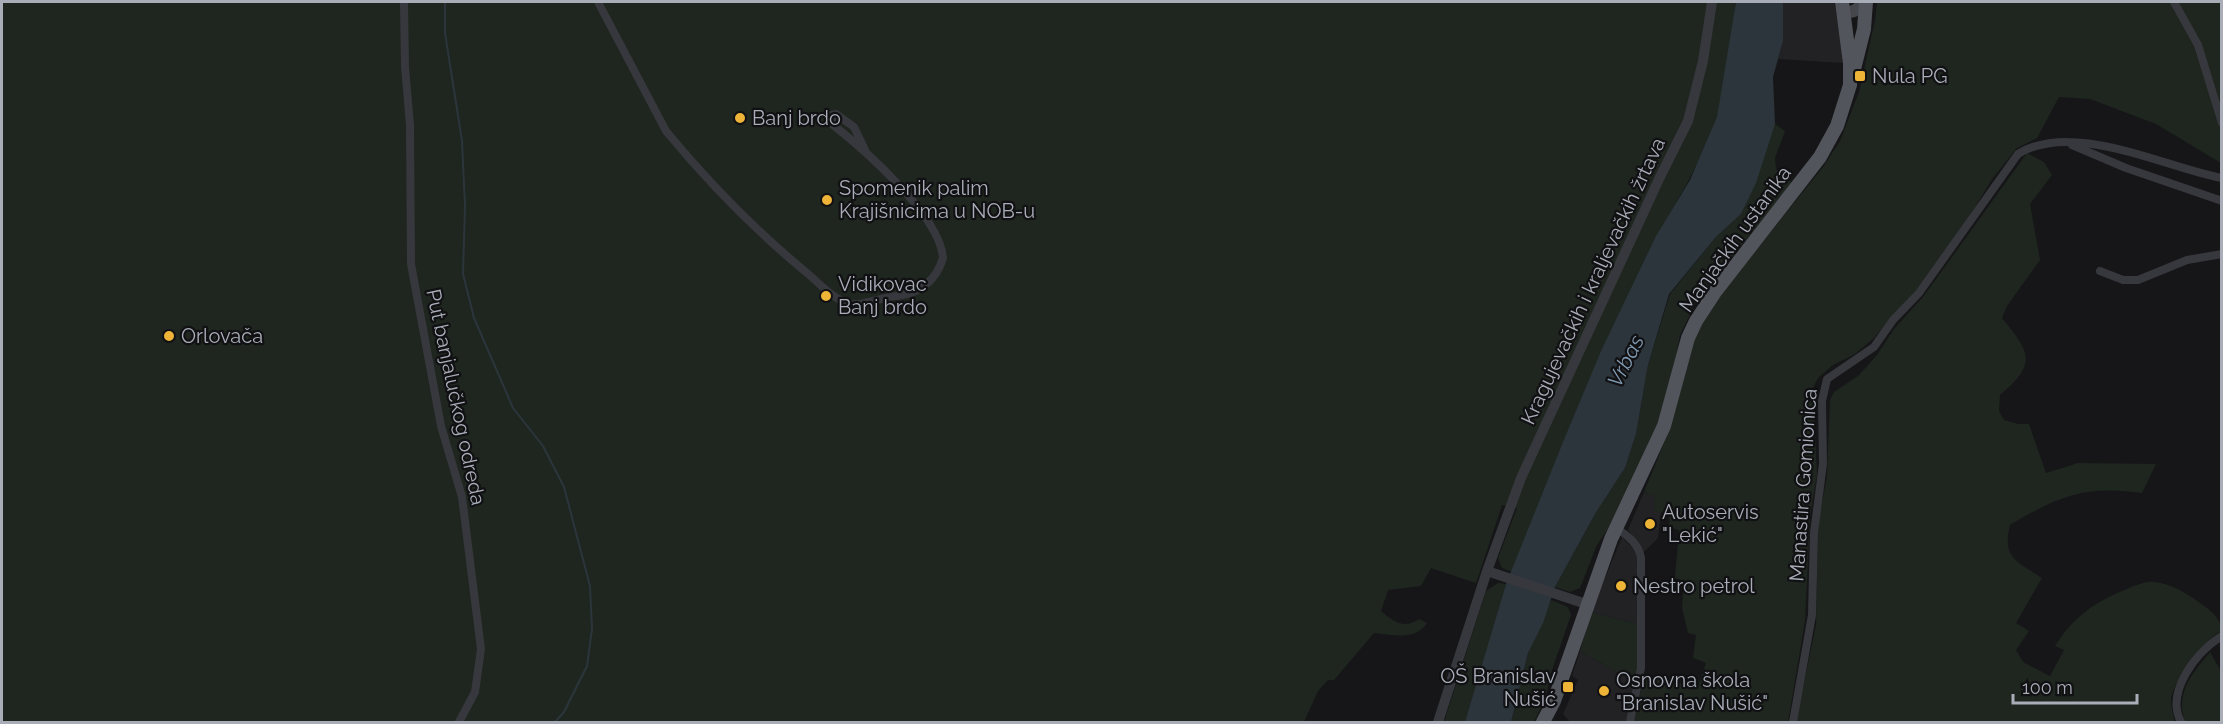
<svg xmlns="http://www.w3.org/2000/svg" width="2223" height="724" viewBox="0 0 2223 724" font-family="Raleway,sans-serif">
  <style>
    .built { fill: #222225 }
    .green { fill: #1e261f }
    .water { fill: #2c353c }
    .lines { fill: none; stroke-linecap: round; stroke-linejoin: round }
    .stream { stroke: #2c353c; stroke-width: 2 }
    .minor { stroke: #37383d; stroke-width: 8 }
    .tertiary { stroke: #37383d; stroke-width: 10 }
    .secondary { stroke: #45474d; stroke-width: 12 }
    .primary { stroke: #53555c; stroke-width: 14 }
    .poi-dot { fill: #edb438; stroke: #111113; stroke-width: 2 }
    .labels { text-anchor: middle; stroke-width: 4.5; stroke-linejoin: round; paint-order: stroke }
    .poi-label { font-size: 20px; fill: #a8adb8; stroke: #111113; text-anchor: start }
    .street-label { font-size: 20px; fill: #a8adb8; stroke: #111113 }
    .water-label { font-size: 21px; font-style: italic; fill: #809ab2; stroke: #111113 }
  </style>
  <rect width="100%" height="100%" fill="#161618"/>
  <path class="built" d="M1783,2H1834L1842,42L1843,63L1778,59L1783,41Z
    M1644,492L1656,496L1654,511L1661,512L1658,538L1644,552L1628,530Z
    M1622,537L1638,554V624L1591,612Z
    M1580,651L1637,684L1628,722H1570L1563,714L1578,680L1572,676Z"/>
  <path class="green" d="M2,2H1736C1731,39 1729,81 1717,118C1699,171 1665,216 1642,267C1596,368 1552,469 1512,572L1502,568L1498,558L1517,508L1502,505L1476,583L1431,568L1421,586L1388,590L1381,611C1393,621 1404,630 1419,619L1427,623C1415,641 1393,635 1374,633L1334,680H1328L1318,691L1304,722H2Z
    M1877,2H2221V163L2156,124L2090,99L2059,97L2037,138L2017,148L1992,179L1945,257L1874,338L1855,354L1833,365L1818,378L1813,388L1817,475L1810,517L1805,621L1788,722H1634L1644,676L1698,687L1706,663L1693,658L1696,635L1688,633L1682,608L1684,581L1675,578L1679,530L1669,527L1670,514L1654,511L1655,496L1644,492L1669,431L1694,336L1718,297L1823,167L1840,141L1859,92L1875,20Z
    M1775,124L1785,131L1775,158L1776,169L1792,183L1696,302L1680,335L1665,413L1616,517L1597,545L1580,588L1570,592L1555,587L1595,514L1625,468L1636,434L1648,365L1670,294L1716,237L1741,214Z
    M2027,153L2044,162L2052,175L2030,204L2040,260L2007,306L2002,318C2031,353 2037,364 2000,395L1999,411L2004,420L2018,424H2029L2046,473L2078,463L2156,464L2142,493C2084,485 2059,496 2010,525C2002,558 2016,561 2042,578L2016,623L2029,631L2016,650L2023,662L2050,676L2064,650L2055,646C2073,617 2096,601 2127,589C2135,586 2145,581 2154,582C2170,583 2188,594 2200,603C2211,611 2221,617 2221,631C2206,638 2173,682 2171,699C2171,707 2173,715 2175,722H1796L1816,625L1818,524L1827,477L1830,400L1834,392L1859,375L1877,355L1894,329L1923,297Z
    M1498,583L1506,584L1469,713L1465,722H1444L1486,591Z
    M1551,600L1568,607L1571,615L1551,673L1545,700L1534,722H1511L1528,653Z
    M1591,612L1638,624L1637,684L1580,651Z
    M2210,652L2221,671V722H2185C2175,693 2192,674 2210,652Z"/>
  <path class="water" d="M1736,2H1783V41L1773,77L1775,124L1756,183L1741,214L1716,237L1669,294L1648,365L1636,434L1625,468L1595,514L1555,587L1543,623L1528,653L1511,722H1465L1506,584L1563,442L1601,351L1656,236L1690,180L1717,117Z"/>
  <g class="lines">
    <path class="stream" d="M445,2V33L462,141L465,206L463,274L474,318L513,408L543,446L564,487L590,586L592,629L587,666L564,712L555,722"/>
    <path class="minor" d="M404,2L405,67L410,125L411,264L441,426L462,497L481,649L475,692L459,722
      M598,2L666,131C708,182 756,231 807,273C819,283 832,298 847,303C862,307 882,297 897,296C920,293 936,281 943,258C940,216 865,150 833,125L832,115L836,114L854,127L865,150
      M2174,2L2198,45L2222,123
      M2072,145L2126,168L2222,201
      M2100,271L2123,280H2138L2187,260L2222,254
      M1616,528C1627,535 1639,544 1641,558V668L1630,722
      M1793,722L1812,615L1814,533L1823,464L1822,401L1827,379L1874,347L1893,320L1919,293L2018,154C2072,120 2164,167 2222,178
      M2181,722C2165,692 2196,652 2222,636"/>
    <path class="tertiary" d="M1487,571L1586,604
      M1438,722L1487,571L1521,478L1659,179L1688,121L1703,61L1712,2"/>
    <path class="secondary" d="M1844,13L1854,11L1866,2"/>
    <path class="primary" d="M1854,69L1864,29L1866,2
      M1543,722L1554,701L1611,539L1664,426L1688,338L1696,321L1715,292L1820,157L1837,126L1850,85V63L1842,2"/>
  </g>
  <g class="poi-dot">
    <rect x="1854" y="70" width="12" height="12" rx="3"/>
    <circle cx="740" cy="118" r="6"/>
    <circle cx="827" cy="200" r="6"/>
    <circle cx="826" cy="296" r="6"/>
    <circle cx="169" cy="336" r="6"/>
    <circle cx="1650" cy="524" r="6"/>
    <circle cx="1621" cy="586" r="6"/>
    <rect x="1562" y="681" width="12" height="12" rx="3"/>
    <circle cx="1604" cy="691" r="6"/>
  </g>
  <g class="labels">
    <g class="poi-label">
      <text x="1872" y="83">Nula PG</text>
      <text x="752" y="125">Banj brdo</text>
      <text x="839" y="195">Spomenik palim<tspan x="839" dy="23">Krajišnicima u NOB-u</tspan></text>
      <text x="838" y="291">Vidikovac<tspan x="838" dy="23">Banj brdo</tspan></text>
      <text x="181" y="343">Orlovača</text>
      <text x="1662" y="519">Autoservis<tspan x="1662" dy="23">"Lekić"</tspan></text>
      <text x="1633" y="593">Nestro petrol</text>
      <text x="1556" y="683" text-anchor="end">OŠ Branislav<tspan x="1556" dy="23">Nušić</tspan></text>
      <text x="1616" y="687">Osnovna škola<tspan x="1616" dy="23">"Branislav Nušić"</tspan></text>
    </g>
    <g class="street-label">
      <text transform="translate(1735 239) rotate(-54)" y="7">Manjačkih ustanika</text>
      <text transform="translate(1593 281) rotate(-65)" y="7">Kragujevačkih i kraljevačkih žrtava</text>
      <text transform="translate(456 397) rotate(78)" y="7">Put banjalučkog odreda</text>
      <text transform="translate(1803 485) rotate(-86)" y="7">Manastira Gomionica</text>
    </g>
    <g class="water-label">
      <text transform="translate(1626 361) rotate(-63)" y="7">Vrbas</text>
    </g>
  </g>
  <rect width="2223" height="724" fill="none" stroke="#a8adb8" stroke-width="6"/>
  <path d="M2013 694v9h124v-9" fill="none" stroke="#a8adb8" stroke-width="3"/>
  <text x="2022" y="694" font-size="18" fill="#a8adb8" stroke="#111113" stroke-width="4.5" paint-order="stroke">100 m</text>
</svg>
